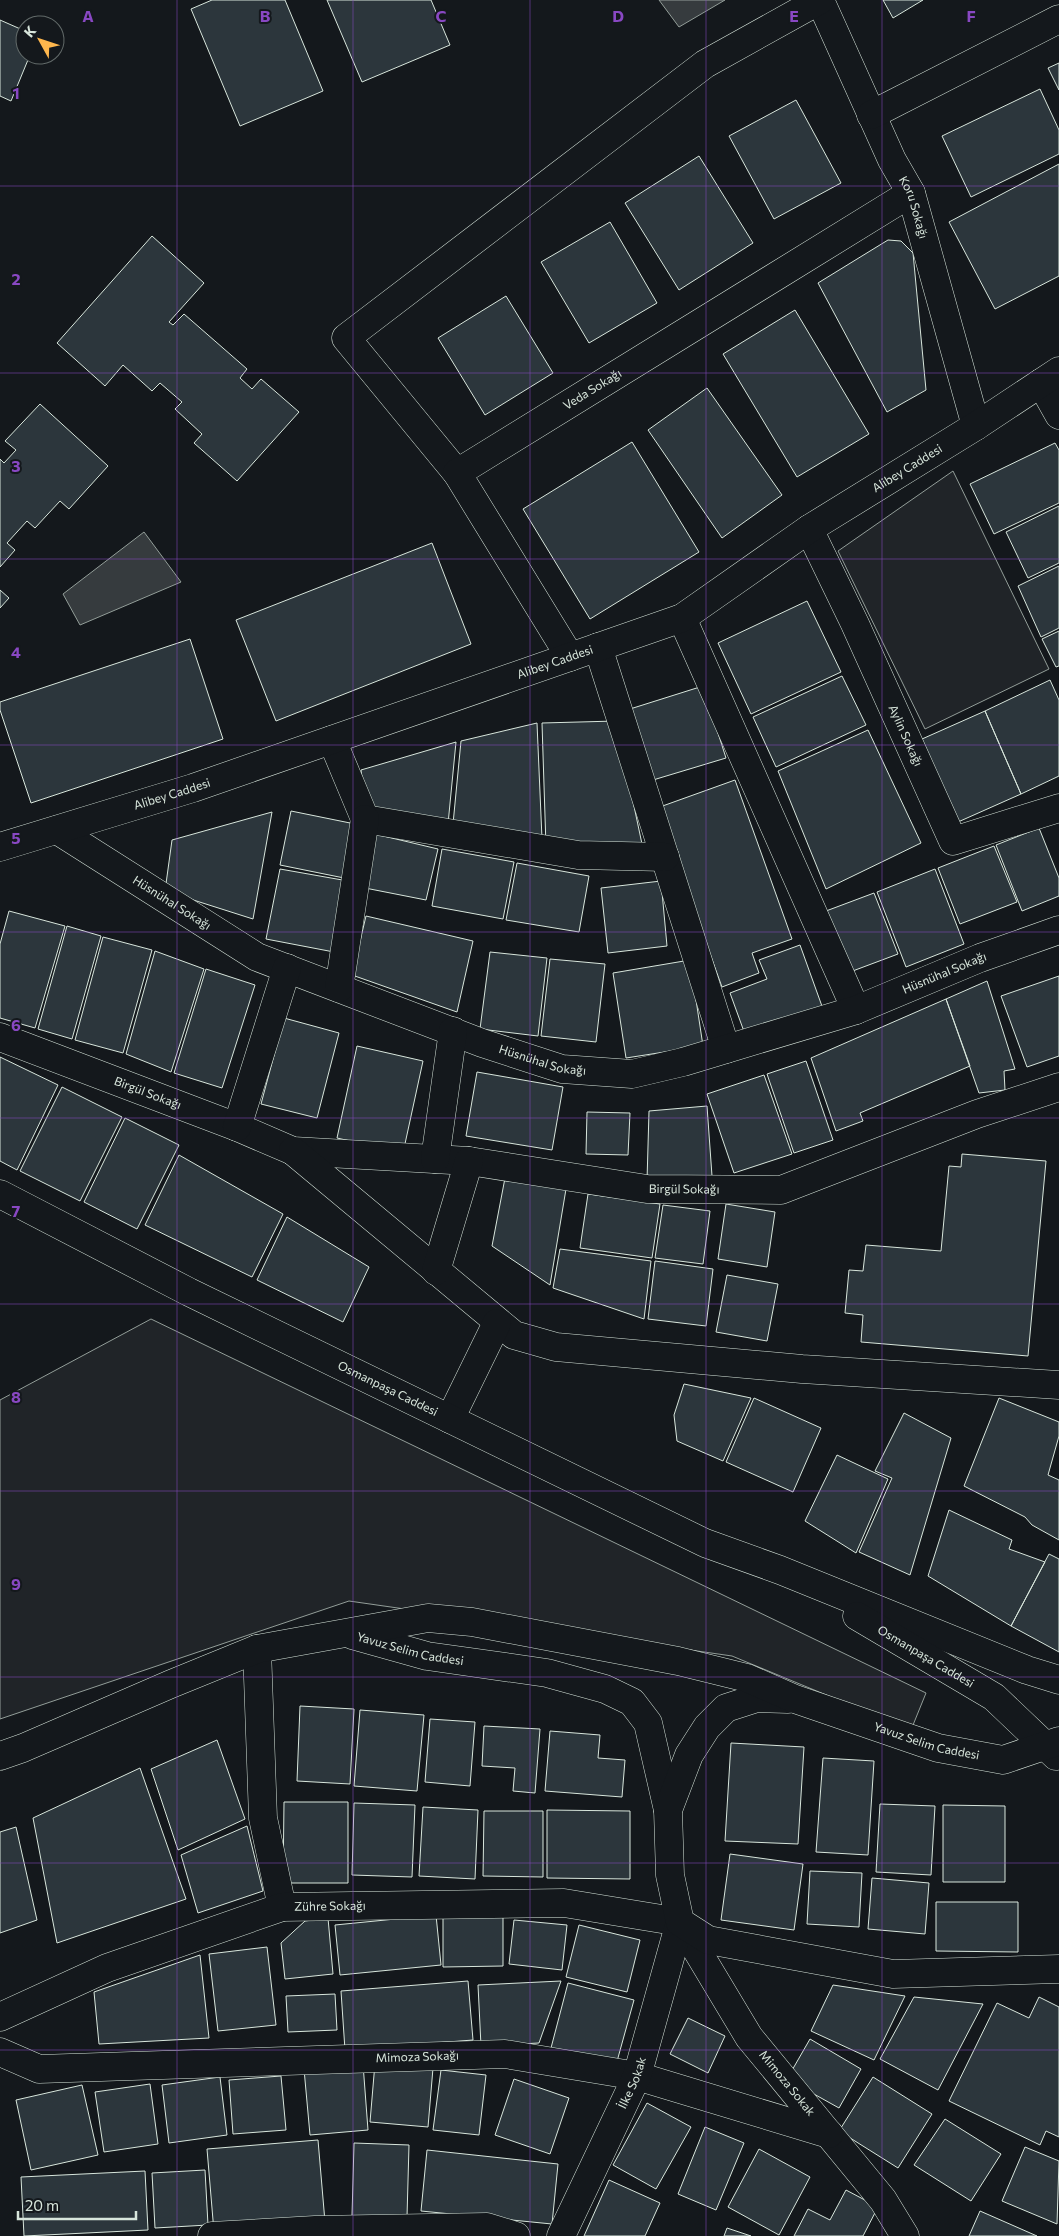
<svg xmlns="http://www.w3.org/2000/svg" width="1059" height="2236" viewBox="0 0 1059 2236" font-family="Commissioner,sans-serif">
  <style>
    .green { fill: #202428; stroke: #939e99 }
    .water { fill: #363b3e; stroke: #939e99 }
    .building { fill: #2c363c; stroke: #d8e6dc }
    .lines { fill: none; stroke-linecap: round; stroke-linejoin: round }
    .street-casing { stroke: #d8e6dc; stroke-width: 29 }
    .secondary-casing { stroke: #d8e6dc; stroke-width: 29 }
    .street { stroke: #14181c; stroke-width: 28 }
    .secondary { stroke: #14181c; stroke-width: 28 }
    .grid { fill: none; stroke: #8948c3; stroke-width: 1; stroke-opacity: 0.55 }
    .labels { text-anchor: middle; stroke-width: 4; stroke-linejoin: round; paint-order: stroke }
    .street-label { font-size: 12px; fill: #d8e6dc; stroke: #14181c }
    .grid-label { font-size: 16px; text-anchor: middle; font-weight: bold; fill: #8948c3; stroke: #14181c; stroke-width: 4; stroke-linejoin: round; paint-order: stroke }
  </style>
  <rect width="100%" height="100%" fill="#14181c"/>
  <path class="green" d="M953,471L1049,669L925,729L838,551Z
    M151,1319L926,1693L911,1730L732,1656L349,1601L0,1719V1400Z"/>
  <path class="water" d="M659,0H725L679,27Z
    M144,532L181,582L80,625L63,594Z"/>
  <path class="building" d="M212,0H285L323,91L240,126L191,9Z
    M327,0H431L450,45L362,82Z
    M883,0H923L893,18Z
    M0,20L25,31V55H30L11,101L0,96Z
    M1059,63V90L1048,68Z
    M1040,89L1059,130V154L971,197L942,136Z
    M796,100L841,183L774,219L729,136Z
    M699,156L753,243L679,290L625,203Z
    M1059,164V276L995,309L949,222Z
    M610,222L657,303L589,343L541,262Z
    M152,236L204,283L169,322L173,325L184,314L247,369L240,378L252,389L261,379L299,412L237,481L194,443L202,434L175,409L182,402L160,383L152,391L123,365L105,386L57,343Z
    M888,240L901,241L913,253L926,390L887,412L818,283Z
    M506,296L553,373L485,415L438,338Z
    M795,310L869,434L797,477L723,354Z
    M707,388L782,495L722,538L648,430Z
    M40,404L108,466L69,509L60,501L35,528L27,521L7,543L15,550L0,567V459L4,463L16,450L5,441Z
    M632,442L699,552L590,619L523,509Z
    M1055,443L1059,450V503L994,534L970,484Z
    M1059,506V563L1028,578L1006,532Z
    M432,543L471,644L276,721L236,620Z
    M1059,566V628L1041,637L1018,586Z
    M0,590L9,598L0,608Z
    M807,601L841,672L751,714L718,643Z
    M1059,631V666L1056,667L1042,639Z
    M190,639L223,739L31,803L0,710V702Z
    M842,676L866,725L776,767L753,717Z
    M1050,680L1059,700V776L1021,794L985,711Z
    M703,686L726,758L653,780L630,709Z
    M985,711L1021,794L958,822L922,739Z
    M616,721L642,844L546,847L542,723Z
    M537,723L542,839L453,824L461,741Z
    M868,730L921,843L826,889L778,771Z
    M456,742L448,824L367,815L361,770Z
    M735,780L792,939L752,953L759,973L722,987L657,808Z
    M291,811L360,825L349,879L280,865Z
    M272,812L253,919L165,891L172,840Z
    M1039,828L1059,878V896L1022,911L996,845Z
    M375,834L438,849L426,900L365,888Z
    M994,846L1017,902L960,924L938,868Z
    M442,849L514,862L503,919L432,906Z
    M517,863L589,876L579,932L506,920Z
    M280,869L348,881L334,952L266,939Z
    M935,869L964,944L906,967L877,892Z
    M661,881L667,946L608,953L601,888Z
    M874,893L898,954L850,972L826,911Z
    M9,911L65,926L35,1028L0,1018V944Z
    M366,916L473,941L457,1012L352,975Z
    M67,926L101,936L72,1039L38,1029Z
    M103,937L152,950L123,1053L75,1040Z
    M800,945L823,1009L746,1037L730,993L767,979L759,960Z
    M155,951L204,969L171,1072L126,1054Z
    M490,952L547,958L538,1036L480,1029Z
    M550,959L605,964L596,1042L541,1036Z
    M690,960L703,1046L626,1058L613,973Z
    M206,969L255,985L222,1088L174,1073Z
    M1059,976V1056L1027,1067L1001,996Z
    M987,981L1015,1069L1004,1071L1005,1090L979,1093L946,999Z
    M946,999L970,1066L860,1113L863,1121L836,1131L811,1058Z
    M284,1018L339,1033L317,1118L261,1104Z
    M357,1046L423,1061L403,1153L337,1138Z
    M0,1057L58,1085L17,1170L0,1161Z
    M806,1061L833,1140L794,1153L767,1074Z
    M477,1072L563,1087L552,1150L466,1136Z
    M764,1075L792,1154L734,1173L707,1094Z
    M62,1087L122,1117L80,1201L20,1171Z
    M707,1106L712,1176L647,1181L649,1111Z
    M587,1112L630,1113L628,1155L586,1154Z
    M125,1118L179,1145L137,1229L84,1202Z
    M962,1154L1046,1161L1028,1356L861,1342L863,1315L845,1313L849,1270L863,1271L866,1245L941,1251L949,1166L961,1167Z
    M179,1155L283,1214L252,1277L145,1225Z
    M505,1178L566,1189L550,1285L492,1246Z
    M588,1194L660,1204L652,1258L580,1248Z
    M726,1204L775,1212L767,1267L718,1259Z
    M663,1205L710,1211L703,1264L655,1258Z
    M287,1217L369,1267L343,1322L257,1280Z
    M560,1249L651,1261L644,1319L553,1288Z
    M655,1261L713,1269L706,1326L648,1319Z
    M727,1275L778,1284L767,1341L716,1332Z
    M684,1384L751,1398L723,1461L677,1441L674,1415Z
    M754,1398L821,1428L793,1492L726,1462Z
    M999,1398L1059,1422V1436L1048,1475L1059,1480V1540L1032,1525L1025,1517L964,1486Z
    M904,1413L951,1438L910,1575L859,1552L892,1478L875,1471Z
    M837,1455L888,1479L856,1553L805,1521Z
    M949,1510L1012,1540L1009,1549L1045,1562L1011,1626L928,1576Z
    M1049,1554L1059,1559V1652L1011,1626Z
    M300,1706L354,1709L350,1784L297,1781Z
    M360,1710L424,1715L417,1791L354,1786Z
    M430,1719L475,1722L470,1786L425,1782Z
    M484,1726L540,1729L535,1793L513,1791L515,1768L482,1766Z
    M550,1731L600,1735L598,1758L625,1760L622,1797L545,1791Z
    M217,1740L245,1819L178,1850L151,1769Z
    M731,1743L804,1747L798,1844L725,1841Z
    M823,1758L874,1761L868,1855L816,1852Z
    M140,1768L186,1899L57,1943L33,1818Z
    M284,1802H348V1883H283Z
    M354,1803L415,1805L412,1877L352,1875Z
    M880,1804L935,1806L931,1875L876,1872Z
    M943,1805L1005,1806V1882H943Z
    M423,1807L478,1810L475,1879L419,1876Z
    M547,1810L630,1811V1879L547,1878Z
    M484,1811H543V1877L483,1876Z
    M247,1826L263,1891L198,1913L181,1855Z
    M16,1827L37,1920L0,1933V1832Z
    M730,1854L803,1864L794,1930L721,1920Z
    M810,1871L862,1873L859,1927L807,1924Z
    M872,1878L929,1883L925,1934L868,1929Z
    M936,1902H1018V1952L936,1951Z
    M436,1915L441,1965L340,1975L335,1925Z
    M443,1917H503V1966L443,1967Z
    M328,1918L333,1974L285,1979L281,1943L305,1921Z
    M514,1920L567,1925L562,1970L509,1964Z
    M579,1925L640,1940L627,1992L566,1977Z
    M267,1947L276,2025L218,2031L209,1954Z
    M200,1955L209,2038L99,2044L94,1992Z
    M468,1981L473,2040L345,2050L341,1991Z
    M561,1981L539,2043L481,2046L478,1985Z
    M568,1983L634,2000L616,2065L551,2048Z
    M833,1985L905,1996L874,2060L811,2031Z
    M335,1994L337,2030L288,2032L286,1996Z
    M914,1997L983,2004L938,2090L880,2059Z
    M1039,1997L1059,2007V2137L1046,2131L1040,2145L949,2101L997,2003L1029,2018Z
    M688,2018L725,2036L708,2073L670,2054Z
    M810,2039L861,2069L839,2108L787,2079Z
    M375,2063L433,2068L428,2127L370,2122Z
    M363,2064L368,2130L310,2135L304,2069Z
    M441,2070L486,2075L479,2135L433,2130Z
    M281,2076L286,2130L233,2134L229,2080Z
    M220,2077L227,2135L169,2143L162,2085Z
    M873,2077L932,2114L898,2168L839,2131Z
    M514,2079L569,2098L550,2154L495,2135Z
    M150,2084L158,2144L104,2152L95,2092Z
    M82,2085L98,2155L31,2170L16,2100Z
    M647,2103L691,2127L656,2189L613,2165Z
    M945,2119L1001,2154L971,2201L914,2165Z
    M705,2127L744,2143L716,2210L678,2194Z
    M318,2140L325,2222L214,2232L207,2149Z
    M354,2143L409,2145L407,2217L352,2216Z
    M1025,2147L1059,2161L1057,2224L1002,2201Z
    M759,2149L810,2177L779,2235L728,2207Z
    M427,2150L558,2164L552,2224L421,2211Z
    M205,2170L208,2225L155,2228L152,2173Z
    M145,2171L148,2230L24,2236L21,2177Z
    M609,2180L660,2203L645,2236H584Z
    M846,2190L878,2207L863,2236H794L808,2209L830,2220Z
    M980,2211L1037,2236H969Z
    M727,2228L751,2236H724Z"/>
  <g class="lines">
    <defs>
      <g id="street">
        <path id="s1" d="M820,0L892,160L911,193L976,426"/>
        <path d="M871,115L1059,19"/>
        <path d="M1041,383L1059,415"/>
        <path d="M457,473L346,338L705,64L820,0"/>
        <path id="s2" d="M809,529L855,624L953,841L1059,808"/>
        <path d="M682,618L856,1010"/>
        <path d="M598,647L726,1049"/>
        <path id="s3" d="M570,657L457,473L911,193"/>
        <path d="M332,740L365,819L578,855L665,857"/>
        <path id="s4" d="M57,830L257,957L482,1043L562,1069L632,1074L683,1062L856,1010L980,958L1059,930"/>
        <path d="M339,988L365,819"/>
        <path id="s5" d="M0,1037L237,1127L293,1151L469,1161L647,1189L781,1190L977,1114L1059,1087"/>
        <path d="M237,1127L287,968"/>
        <path d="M293,1151L514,1335L556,1347L802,1369L1059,1385"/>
        <path d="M435,1159L453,1031"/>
        <path d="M436,1271L469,1161"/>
        <path d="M450,1419L497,1323"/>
        <path d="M257,1649L263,1818L282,1907"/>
        <path id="s6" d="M680,1922L749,2037L883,2200L905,2236"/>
        <path id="s7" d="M0,2017L107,1968L282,1907L564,1903L680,1922"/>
        <path id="s8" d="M0,2052L39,2069L505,2054L637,2076L829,2134"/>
        <path d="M212,2236L315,2230L487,2227L516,2236"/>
        <path id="s9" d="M561,2236L637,2076L680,1922"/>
      </g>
      <g id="secondary">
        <path id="s10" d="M0,847L193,788L682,618L809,529L976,426L1059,371"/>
        <path id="s11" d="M0,1194L189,1292L705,1543L780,1570L1027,1670L1059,1680"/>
        <path id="s12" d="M857,1616L994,1697L1056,1756"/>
        <path id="s13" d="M352,1635L427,1656L547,1673L605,1689L632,1702L648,1723L668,1810"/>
        <path d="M788,1699L757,1698L726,1708L707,1727L689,1755L668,1810L670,1875L680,1922L708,1940L893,1974L1059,1969"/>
        <path id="s14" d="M0,1756L23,1748L171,1684L257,1649L428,1618L472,1622L678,1661L747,1678L795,1699L938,1748L1003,1760L1059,1741"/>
      </g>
    </defs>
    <use href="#street" class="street-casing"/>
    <use href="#secondary" class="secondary-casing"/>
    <use href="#street" class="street"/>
    <use href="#secondary" class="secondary"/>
  </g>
  <path class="grid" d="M177,0V2236M353,0V2236M530,0V2236M706,0V2236M882,0V2236M0,186H1059M0,373H1059M0,559H1059M0,745H1059M0,932H1059M0,1118H1059M0,1304H1059M0,1491H1059M0,1677H1059M0,1863H1059M0,2050H1059"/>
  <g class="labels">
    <g class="street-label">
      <text dy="4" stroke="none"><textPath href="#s1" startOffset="228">Koru Sokağı</textPath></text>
      <text dy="4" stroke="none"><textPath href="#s3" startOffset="375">Veda Sokağı</textPath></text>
      <text dy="4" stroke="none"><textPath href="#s10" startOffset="990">Alibey Caddesi</textPath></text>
      <text dy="4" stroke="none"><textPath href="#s10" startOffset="585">Alibey Caddesi</textPath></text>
      <text dy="4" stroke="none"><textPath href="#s2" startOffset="228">Aylin Sokağı</textPath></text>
      <text dy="4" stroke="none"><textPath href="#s10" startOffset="180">Alibey Caddesi</textPath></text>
      <text dy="4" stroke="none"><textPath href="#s4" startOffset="136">Hüsnühal Sokağı</textPath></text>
      <text dy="4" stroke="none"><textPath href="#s4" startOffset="961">Hüsnühal Sokağı</textPath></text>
      <text dy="4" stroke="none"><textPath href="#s4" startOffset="541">Hüsnühal Sokağı</textPath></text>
      <text dy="4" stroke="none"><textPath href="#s5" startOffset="158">Birgül Sokağı</textPath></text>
      <text dy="4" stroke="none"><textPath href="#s5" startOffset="708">Birgül Sokağı</textPath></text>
      <text dy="4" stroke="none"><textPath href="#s11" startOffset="434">Osmanpaşa Caddesi</textPath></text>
      <text dy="4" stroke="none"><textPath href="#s13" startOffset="60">Yavuz Selim Caddesi</textPath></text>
      <text dy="4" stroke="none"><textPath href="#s12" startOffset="80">Osmanpaşa Caddesi</textPath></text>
      <text dy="4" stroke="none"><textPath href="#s14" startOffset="968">Yavuz Selim Caddesi</textPath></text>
      <text dy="4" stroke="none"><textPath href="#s7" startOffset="351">Zühre Sokağı</textPath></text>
      <text dy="4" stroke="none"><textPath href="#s8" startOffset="421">Mimoza Sokağı</textPath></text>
      <text dy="4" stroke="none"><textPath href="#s9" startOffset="169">İlke Sokak</textPath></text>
      <text dy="4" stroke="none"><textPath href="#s6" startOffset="194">Mimoza Sokak</textPath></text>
    </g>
  </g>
  <g class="grid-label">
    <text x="88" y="22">A</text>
    <text x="265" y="22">B</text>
    <text x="441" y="22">C</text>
    <text x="618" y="22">D</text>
    <text x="794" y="22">E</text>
    <text x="971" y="22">F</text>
    <text x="16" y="99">1</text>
    <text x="16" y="285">2</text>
    <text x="16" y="472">3</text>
    <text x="16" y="658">4</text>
    <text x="16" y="844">5</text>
    <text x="16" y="1031">6</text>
    <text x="16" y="1217">7</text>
    <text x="16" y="1403">8</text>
    <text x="16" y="1590">9</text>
  </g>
  <g transform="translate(40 40) rotate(310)"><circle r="24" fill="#14181c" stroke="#626a69"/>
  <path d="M0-4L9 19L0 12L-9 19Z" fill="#ffb74d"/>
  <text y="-8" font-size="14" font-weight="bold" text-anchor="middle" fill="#d8e6dc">K</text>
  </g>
  <path d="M18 2211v8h118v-8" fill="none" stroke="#d8e6dc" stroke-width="2.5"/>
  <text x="25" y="2211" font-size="15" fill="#d8e6dc" stroke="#14181c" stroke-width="4" paint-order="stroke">20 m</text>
</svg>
